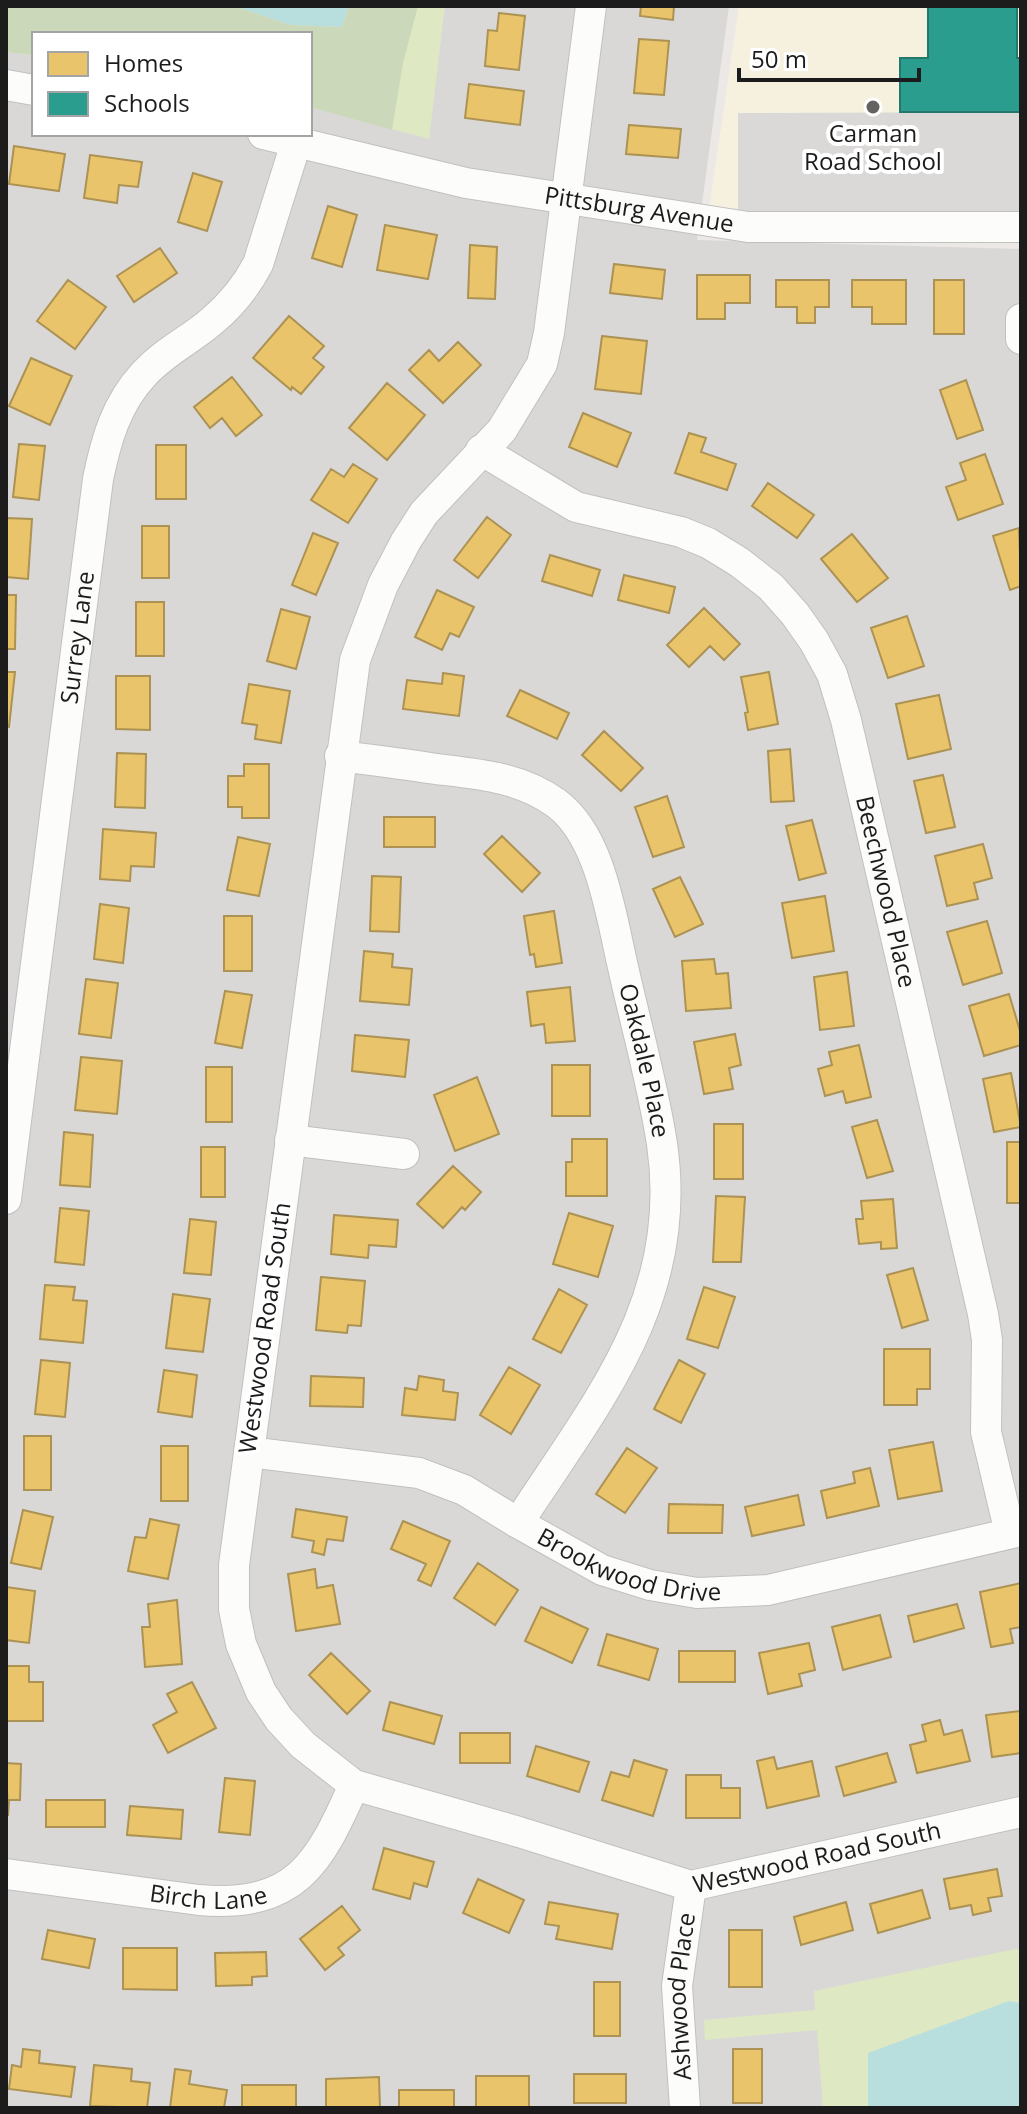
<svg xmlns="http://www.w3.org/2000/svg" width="1027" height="2114" viewBox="0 0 1027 2114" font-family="'Open Sans',sans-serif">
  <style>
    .residential { fill: #dad8d7; fill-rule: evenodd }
    .education { fill: #f6f1df }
    .grass { fill: #dee8c3 }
    .forest { fill: #cbd9ba }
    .parking { fill: #dbd9d8 }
    .water { fill: #b9dede }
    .homes { fill: #e9c46a; stroke: #ac9253; stroke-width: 2 }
    .schools { fill: #2a9d8f; stroke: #26766c; stroke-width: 2 }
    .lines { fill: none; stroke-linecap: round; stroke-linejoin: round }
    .minor-casing { stroke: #c2c0bf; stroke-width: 32 }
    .minor { stroke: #fcfcfb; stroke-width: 30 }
    .poi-dot { fill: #646362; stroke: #fff; stroke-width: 3 }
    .labels { text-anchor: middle; stroke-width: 8; stroke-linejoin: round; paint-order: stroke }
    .poi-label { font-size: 24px; fill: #1c1c1c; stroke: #fff }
    .street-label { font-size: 24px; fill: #1c1c1c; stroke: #fff }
  </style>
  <rect width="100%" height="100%" fill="#ebe8e5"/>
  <path class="residential" d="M6,6H729L697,240L1021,249V2108H6ZM34,34H310V134H34Z"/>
  <path class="education" d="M739,6H1021V213L738,214L709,209Z"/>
  <path class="grass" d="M6,6H445L429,139L310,107V34H34V55L6,52Z
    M1021,1948V2108H823L817,2030L705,2040L704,2020L815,2010L814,1991Z"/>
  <path class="forest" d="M6,6H234L291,25L342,27L349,6H418L403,63L392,130L310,107V34H34V55L6,52Z"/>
  <path class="parking" d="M1021,112V213L738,214V113Z"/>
  <path class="water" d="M234,6H349L342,27L291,25Z
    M1009,2001L1021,2003V2108H868V2053Z"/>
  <path class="homes" d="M641,6H674L673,20L640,16Z
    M499,13L525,16L519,70L485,66L488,30L497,31Z
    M639,39L669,41L664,95L634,93Z
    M469,84L524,91L520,125L465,118Z
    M629,125L681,129L678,158L626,154Z
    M14,146L65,154L59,191L9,184Z
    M90,155L142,162L138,187L119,185L117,203L84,198Z
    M193,173L222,182L207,231L178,222Z
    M328,206L357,215L342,267L312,258Z
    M385,225L437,235L428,279L377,270Z
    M470,245L497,247L495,299L468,298Z
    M160,248L177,273L134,302L117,276Z
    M614,264L665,270L662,299L610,293Z
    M697,275H750V303H725V319H697Z
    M68,280L106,307L75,349L37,321Z
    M776,280H829V307H815V323H797V307H776Z
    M852,280H906V324H872V307H852Z
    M934,280H964V334H934Z
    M289,316L324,346L313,358L324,367L301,394L292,387L291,390L253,358Z
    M602,336L647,341L641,394L595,389Z
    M458,342L481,365L443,403L409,370L429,350L439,361Z
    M31,358L72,376L50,425L9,406Z
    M232,377L262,415L236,436L222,418L210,428L194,407Z
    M966,380L983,430L957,439L940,390Z
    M387,383L425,415L387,460L349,428Z
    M583,413L631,433L617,467L569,447Z
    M689,433L706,438L701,452L736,464L727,490L675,473Z
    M19,444L45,446L39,500L13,497Z
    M156,445H186V499H156Z
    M985,454L1003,504L958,520L946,487L966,480L960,463Z
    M353,464L377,479L348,523L311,500L331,469L344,477Z
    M768,483L814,515L797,538L752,506Z
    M487,517L511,535L478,578L454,560Z
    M6,518L32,519L28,579L6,577Z
    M142,526H169V578H142Z
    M1019,528L1021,586L1010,590L993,536Z
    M313,533L338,543L316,595L292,585Z
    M852,534L888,578L857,602L821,559Z
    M550,555L600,570L592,596L542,581Z
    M624,575L675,587L669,613L618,600Z
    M437,590L474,607L459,637L450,633L442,650L415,637Z
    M6,595H16L15,649H6Z
    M136,602H164V656H136Z
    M704,608L740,644L724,660L710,646L689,667L667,645Z
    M281,609L310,617L296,669L267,661Z
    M907,616L924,666L888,678L871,628Z
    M6,672H15L9,727L6,726Z
    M769,672L778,724L748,730L745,713L748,712L741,677Z
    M443,673L464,676L459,716L403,709L407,680L442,684Z
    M116,676H150V730L116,729Z
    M249,684L290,691L281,743L255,739L257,725L242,723Z
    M520,690L569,713L557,739L507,716Z
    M939,695L951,749L908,759L896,704Z
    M604,731L643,768L621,791L582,755Z
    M790,749L794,801L771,802L768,751Z
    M117,753L146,754L145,808L115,807Z
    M244,764H269V818H242V807H228V776H244Z
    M943,775L955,827L926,833L914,781Z
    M667,796L684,847L653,857L635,807Z
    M384,817H435V847H384Z
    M812,820L826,873L799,880L786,826Z
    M103,829L156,833L154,867L131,866L130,881L100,879Z
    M502,836L540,873L522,892L484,854Z
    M238,837L270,844L259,896L227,890Z
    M983,844L992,878L974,883L978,899L947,906L935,856Z
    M372,876L401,877L399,932L370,931Z
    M680,877L703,924L675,937L653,889Z
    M825,896L834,951L792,958L782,903Z
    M100,904L129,908L123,963L94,959Z
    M554,911L562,963L536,967L534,954L530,955L524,916Z
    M224,916H252V971H224Z
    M987,921L1002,973L963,985L947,932Z
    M364,951L393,954L392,967L412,969L409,1005L360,1001Z
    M714,959L716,974L728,973L731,1008L686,1011L682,961Z
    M847,972L854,1026L820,1030L814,977Z
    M86,979L118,983L111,1038L79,1034Z
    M570,987L575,1041L546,1043L544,1024L531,1026L527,992Z
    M225,991L252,995L242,1048L215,1043Z
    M1009,994L1021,1034V1045L984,1056L969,1006Z
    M735,1034L741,1065L729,1068L733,1089L704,1094L694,1042Z
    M355,1035L409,1040L405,1077L352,1071Z
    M859,1045L871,1097L846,1103L843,1091L825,1096L818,1069L832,1065L829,1052Z
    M81,1057L122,1061L117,1114L75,1110Z
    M552,1065H590V1116H552Z
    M206,1067H232V1122H206Z
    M1011,1073L1021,1127L994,1132L983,1079Z
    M477,1077L499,1134L455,1151L434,1095Z
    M877,1120L893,1171L867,1178L852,1127Z
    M714,1124H743V1179H714Z
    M64,1132L93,1135L90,1187L60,1185Z
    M572,1139H607V1196H566V1162H572Z
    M1007,1142H1021V1203H1007Z
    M201,1147H225V1197H201Z
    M453,1166L481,1192L465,1210L462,1207L443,1228L417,1204Z
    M716,1196L745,1197L741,1262H713Z
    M893,1199L897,1248L881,1249V1242L859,1244L856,1219H863L861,1201Z
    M60,1208L89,1211L84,1265L55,1262Z
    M569,1213L613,1226L598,1277L553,1264Z
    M334,1215L398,1220L396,1247L369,1245L368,1258L331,1254Z
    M190,1219L216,1222L211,1275L184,1273Z
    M913,1268L928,1320L902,1328L887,1275Z
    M321,1277L365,1281L361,1326L348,1325L347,1333L316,1330Z
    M45,1285L75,1287L73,1300L87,1301L83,1343L40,1339Z
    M704,1287L735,1297L718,1348L687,1339Z
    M559,1289L587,1305L561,1353L533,1339Z
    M173,1294L210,1299L203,1352L166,1348Z
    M884,1349H930V1389H917V1405H884Z
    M41,1360L70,1363L65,1417L35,1414Z
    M679,1360L705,1374L681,1423L654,1409Z
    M509,1367L540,1385L511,1434L480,1415Z
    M164,1370L197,1375L192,1417L158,1412Z
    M311,1376L364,1378L363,1407L310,1406Z
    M419,1376L444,1380L443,1391L458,1393L455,1420L402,1415L405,1388L417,1390Z
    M24,1436H51V1490H24Z
    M933,1442L942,1491L898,1499L889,1450Z
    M161,1446H188V1501H161Z
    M627,1448L657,1468L625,1513L596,1494Z
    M870,1468L879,1506L827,1518L821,1491L855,1483L853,1472Z
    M798,1495L804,1525L752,1536L745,1507Z
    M669,1504L723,1505L722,1533H668Z
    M296,1509L347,1517L343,1541L327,1539L324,1555L312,1552L314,1541L292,1537Z
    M23,1510L53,1517L41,1569L11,1563Z
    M150,1519L179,1525L168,1579L128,1571L135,1537L146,1538Z
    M403,1521L450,1541L431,1586L418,1580L426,1564L391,1549Z
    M478,1563L518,1590L495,1625L454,1598Z
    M315,1569L317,1588L333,1585L340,1624L296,1631L288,1574Z
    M1021,1583V1627L1010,1629L1013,1643L991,1647L980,1592Z
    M6,1587L35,1591L29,1643L6,1640Z
    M177,1600L182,1664L145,1667L142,1627H150L148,1604Z
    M957,1604L964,1628L914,1642L908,1616Z
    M541,1607L588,1629L572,1663L525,1641Z
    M880,1615L891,1657L843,1670L832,1627Z
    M607,1634L658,1649L649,1680L598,1665Z
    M809,1643L815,1670L799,1674L802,1686L768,1694L759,1653Z
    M679,1651H735V1682H679Z
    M331,1653L370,1691L347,1714L309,1675Z
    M6,1666H29V1682H43V1721H6Z
    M192,1682L216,1728L168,1753L153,1725L177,1712L167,1694Z
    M390,1702L442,1716L434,1744L383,1730Z
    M1020,1711L1021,1753L992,1757L986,1715Z
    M940,1720L944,1735L962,1730L970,1761L917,1773L910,1745L926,1741L922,1725Z
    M460,1733H510V1763H460Z
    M536,1746L589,1762L579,1792L527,1776Z
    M887,1753L896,1782L844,1796L836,1767Z
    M774,1757L777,1769L812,1761L819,1796L767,1808L757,1761Z
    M634,1760L667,1770L653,1816L602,1800L611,1772L629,1777Z
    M6,1763L21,1764L20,1800H9L8,1816Z
    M686,1775H721V1788H740V1818H686Z
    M225,1778L255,1781L250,1835L219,1832Z
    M46,1800H105V1827H46Z
    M130,1806L183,1810L181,1839L127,1835Z
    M384,1848L434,1862L427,1887L414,1883L410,1899L373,1889Z
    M997,1869L1002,1896L988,1898L991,1911L973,1915L971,1905L950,1909L944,1879Z
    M478,1879L524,1900L509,1933L463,1913Z
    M922,1890L930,1918L878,1933L870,1904Z
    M549,1902L618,1914L612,1949L556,1939L559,1926L545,1924Z
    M846,1902L853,1930L801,1945L794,1917Z
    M342,1906L360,1930L338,1948L344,1955L325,1970L300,1939Z
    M48,1930L95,1939L89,1968L42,1959Z
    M729,1930H762V1987H729Z
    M123,1948H177V1990L123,1989Z
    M266,1952L267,1976L252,1977V1985L216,1986L215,1953Z
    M594,1982H620V2036H594Z
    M23,2049L40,2051L39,2063L75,2067L71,2097L9,2089L12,2065L21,2067Z
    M733,2049H762V2103H733Z
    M94,2065L132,2069L131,2081L150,2083L147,2108L90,2106Z
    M175,2069L191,2071L189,2084L227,2090L224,2108H170Z
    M574,2074H626V2103H574Z
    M476,2076H529V2108H476Z
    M379,2077L380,2108H326V2079Z
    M242,2085H296V2108H242Z
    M399,2090H454V2108H399Z"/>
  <path class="schools" d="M928,6H1017V58H1021V112H900V58H928Z"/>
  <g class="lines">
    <defs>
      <g id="minor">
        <path id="s1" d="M591,6L549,333L542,364L502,430L424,513L406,541L383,585L355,660L234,1565V1609L241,1644L261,1692L279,1719L303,1745L354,1785L519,1832L691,1886L1021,1812"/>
        <path d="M6,85L34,90"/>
        <path id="s2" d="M263,134L466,183L748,227H1021"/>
        <path d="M1021,319V339"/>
        <path id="s3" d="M481,450L576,507L681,532L708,543L739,562L771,587L795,614L814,641L832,674L846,720L983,1314L987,1340L986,1432L1010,1533"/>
        <path id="s4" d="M340,756C372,760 404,764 436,769C478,774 520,777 556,803C601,836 611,916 623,967C636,1026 653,1085 662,1144C685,1299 596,1403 518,1523"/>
        <path d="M290,1140L404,1154"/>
        <path id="s5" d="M6,1199L98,479C106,440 116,404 144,374C164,352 190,340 212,321C230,306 247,285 258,264L297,140"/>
        <path id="s6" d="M249,1452L419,1473L464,1490L518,1523L602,1570L650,1585L697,1593L768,1590L1021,1531"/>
        <path id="s7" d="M6,1874L199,1900C296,1908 319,1864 354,1785"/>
        <path id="s8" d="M685,2108L677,1986L691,1886"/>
      </g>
    </defs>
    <use href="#minor" class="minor-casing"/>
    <use href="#minor" class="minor"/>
  </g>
  <circle class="poi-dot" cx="873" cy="107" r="8"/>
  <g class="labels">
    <g class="poi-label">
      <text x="873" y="142">Carman<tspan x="873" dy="28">Road School</tspan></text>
    </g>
    <g class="street-label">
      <text dy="8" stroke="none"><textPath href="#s2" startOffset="384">Pittsburg Avenue</textPath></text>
      <text dy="8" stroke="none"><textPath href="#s5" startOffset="566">Surrey Lane</textPath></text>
      <text dy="8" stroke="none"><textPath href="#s3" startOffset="656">Beechwood Place</textPath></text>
      <text dy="8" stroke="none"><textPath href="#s4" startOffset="500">Oakdale Place</textPath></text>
      <text transform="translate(265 1328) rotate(-82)" y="8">Westwood Road South</text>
      <text dy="8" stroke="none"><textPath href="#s6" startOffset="404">Brookwood Drive</textPath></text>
      <text dy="8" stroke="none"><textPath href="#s1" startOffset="2374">Westwood Road South</textPath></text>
      <text dy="8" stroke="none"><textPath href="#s7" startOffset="204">Birch Lane</textPath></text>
      <text dy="8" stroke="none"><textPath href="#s8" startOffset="112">Ashwood Place</textPath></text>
    </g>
  </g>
  <rect width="1027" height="2114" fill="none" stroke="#1c1c1c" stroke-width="16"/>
  <rect x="32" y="32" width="280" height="104" fill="#ffffff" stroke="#a4a4a4" stroke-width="2"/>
  <rect x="48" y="52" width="40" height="24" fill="#e9c46a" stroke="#a4a4a4" stroke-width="2"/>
  <text x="104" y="72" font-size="24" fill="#1c1c1c">Homes</text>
  <rect x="48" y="92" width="40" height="24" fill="#2a9d8f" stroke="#a4a4a4" stroke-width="2"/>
  <text x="104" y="112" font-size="24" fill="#1c1c1c">Schools</text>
  <path d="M739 68v12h180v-12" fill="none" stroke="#1c1c1c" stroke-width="4"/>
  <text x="751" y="68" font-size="24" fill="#1c1c1c" stroke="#ffffff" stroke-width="6" paint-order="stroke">50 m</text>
</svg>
